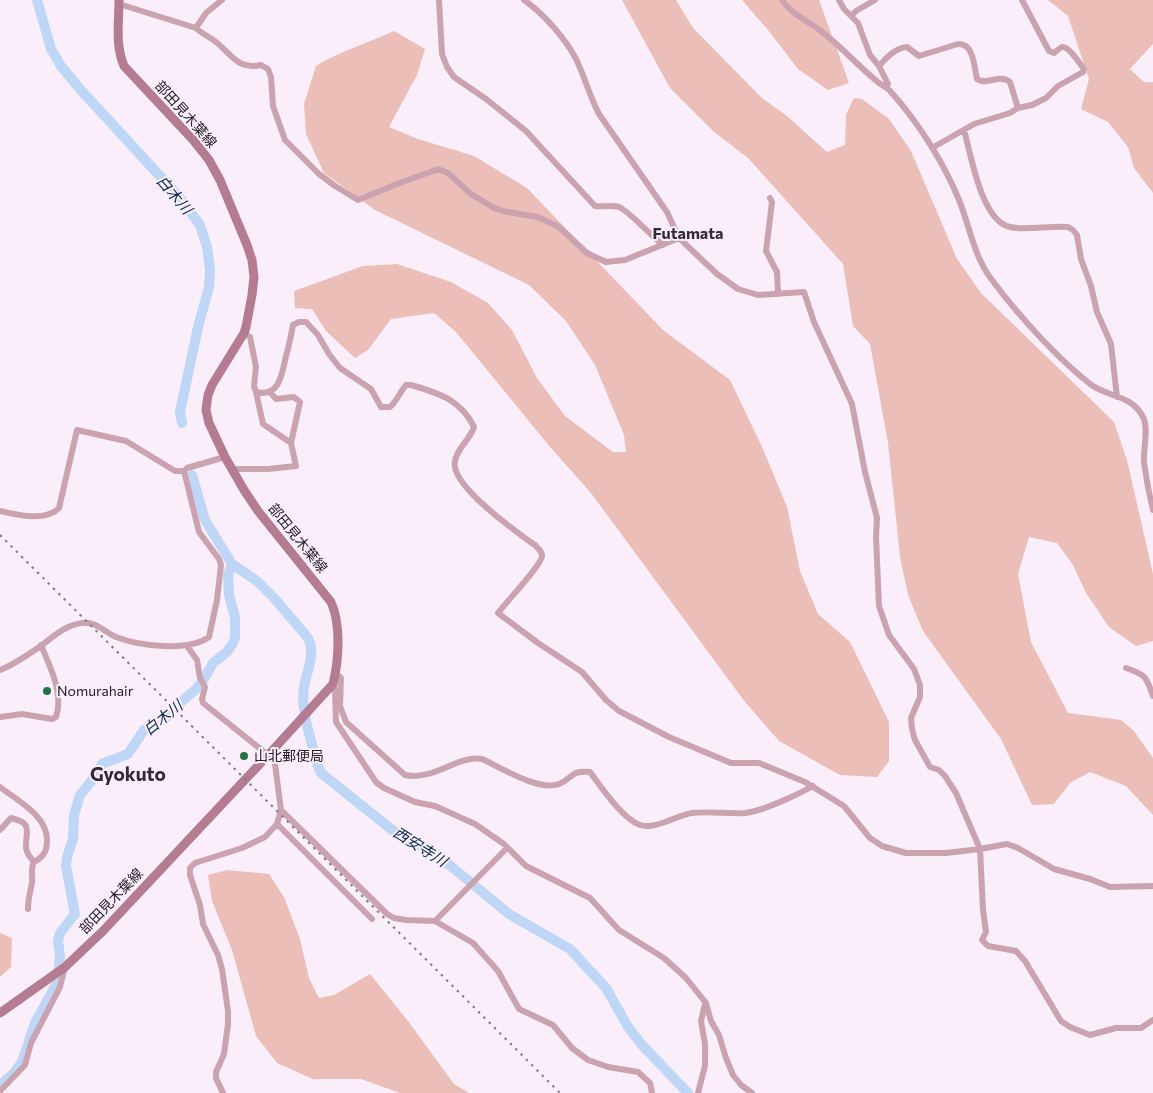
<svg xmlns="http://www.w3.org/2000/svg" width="1153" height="1093" viewBox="0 0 1153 1093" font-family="Commissioner,'Noto Sans JP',sans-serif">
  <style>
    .green { fill: #ebbfb7 }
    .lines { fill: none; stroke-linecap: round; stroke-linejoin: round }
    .river { stroke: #bed7f7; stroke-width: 10 }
    .minor { stroke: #cba3b0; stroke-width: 6 }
    .secondary { stroke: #b57c91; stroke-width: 9 }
    .rail { stroke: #827b83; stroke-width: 2; stroke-dasharray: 2.5 5; stroke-linecap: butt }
    .poi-dot { fill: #257343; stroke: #f9eefa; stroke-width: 2 }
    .labels { text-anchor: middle; stroke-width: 4; stroke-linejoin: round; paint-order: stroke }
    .street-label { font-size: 14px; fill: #242025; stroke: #f9eefa }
    .poi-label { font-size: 14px; fill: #242025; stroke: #f9eefa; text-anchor: start }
    .water-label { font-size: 15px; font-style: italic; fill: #072b53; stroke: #f9eefa }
    .quarter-label { font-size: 16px; font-weight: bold; fill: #332b34; stroke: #f9eefa }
    .district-label { font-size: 19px; font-weight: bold; fill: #332b34; stroke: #f9eefa }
  </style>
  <rect width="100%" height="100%" fill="#f9eefa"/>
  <path class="green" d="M622,0H676L693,28L762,98L787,116L827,152L845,145L846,115L854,98L862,99L889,119L911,151L957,259L981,293L1114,422L1127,460L1153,574V641L1136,646L1109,627L1086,593L1073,565L1057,543L1029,537L1018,574L1031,642L1068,713L1121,720L1134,731L1153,758V815L1126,786L1090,772L1070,783L1054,804L1032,805L1001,739L923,631L908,595L900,557L888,443L870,344L853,326L843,264L748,158L713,131L670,88Z
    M742,0H819L849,83L828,90L798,69L768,30Z
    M1048,0H1153V44L1130,69L1144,82H1153V193L1134,168L1128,147L1108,122L1081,109L1089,79L1068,16Z
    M394,31L425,49L417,75L389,127L418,139L474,156L527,188L663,330L730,380L763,449L787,507L800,571L818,614L850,642L889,722V761L877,777L840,775L779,741L745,702L591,493L550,447L456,332L434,313L391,319L368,350L355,358L326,331L312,309L295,308L294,291L363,266L397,264L451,282L488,303L512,330L537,378L565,416L613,452H626L624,435L595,365L566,321L529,285L375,210L324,173L306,134L304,104L316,66C340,51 368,43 394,31Z
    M227,870L269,874L284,897L300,939L309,978L319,998L334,995L370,974L408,1021L454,1084L469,1093H400L361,1079H313L277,1063L256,1036L232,950L212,901L208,875Z
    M0,933L12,938L11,967L0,977Z"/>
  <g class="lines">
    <path class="river" d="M37,0L51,49L61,66L80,89L180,198L200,225L207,247L210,270L209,287L198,327L180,412L182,423
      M232,564L257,581L275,599L308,638C316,654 307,670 304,687C300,712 312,741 318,766L321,773L396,833L436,854L509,914L570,949L606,988L628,1027L642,1045L688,1093
      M0,1085L14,1073L22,1062L35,1023L58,981L60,956L58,941L60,933L75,914L66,866L67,857L73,839L74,815L80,795L90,783L102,764L128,754L144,730L166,718L180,703L196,689L204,679L213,663L227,652L233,643L235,638V617L229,595L228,575L232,564L205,520L192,475"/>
    <path class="minor" d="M439,0L442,54L447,67L454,77L486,99L526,131L595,206C603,207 612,205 619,207C628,210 653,238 663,245
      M524,0C543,13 567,40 577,61C585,78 590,97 599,114L667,212L679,238L717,274L738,289L758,295L804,292L814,322L852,404L865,472L877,518L876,537L879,606L889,635L914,669L920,685V697L911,718L912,729L915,740L930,767L939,770L945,776L956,793L980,849L983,910L986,932L982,940L988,946L1016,951L1025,961L1061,1021L1070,1027L1090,1035L1116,1028H1141L1153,1020
      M782,0C791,13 804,19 817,28C840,45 858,66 879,83C883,86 888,88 891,92C918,122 944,163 959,200C970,227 974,257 992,280C1018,315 1056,357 1090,384C1109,398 1131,394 1143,417C1149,427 1143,450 1144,462C1146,478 1149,494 1153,510
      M839,0L844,9L858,23L870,55L879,66L888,84L885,87
      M119,4L196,28C202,34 210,37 216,42C233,56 238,70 261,65L268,69L271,77L273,106L285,140L319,174L335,186L358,200L397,184L438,169L448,173L471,194L494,208L507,212L538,217L559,227L587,253L606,262L625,260L679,238
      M852,15L856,11L875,0
      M196,28L206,13L222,0
      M879,66C886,58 895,48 907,47L919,56L958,44C974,43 974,67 977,79C987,86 999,73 1010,82L1018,108
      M964,130C971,154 981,221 1010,227C1026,231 1051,225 1068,227L1073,230L1077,235L1081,259L1091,286L1097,312L1111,344L1117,397
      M932,148L974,124L1010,113L1018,108L1032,105L1046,98L1058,86L1083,72L1084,69C1080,64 1069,46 1062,47C1059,48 1057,51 1054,53L1049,51L1022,0
      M770,198L772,202L766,251L777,272L778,294
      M244,333L250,337L256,367L254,386L256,392C280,398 282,373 286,356C289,346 291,335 293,325L299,322H306L318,335L329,354L340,368L371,389L381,407H390C397,401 400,392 406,385H411C439,393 461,400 474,427C470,440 457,448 455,461C449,485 518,533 536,546C539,550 542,551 542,556C541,566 506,602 498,613L538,643L582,672L606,700L619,711L669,737L731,763H759L805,782L844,806L870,838L882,846L906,853H946L980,849L1007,844L1018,848L1054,869L1090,879L1110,887L1153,886
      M256,392L263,424L291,443
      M233,471L237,469H268L296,466L291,443L300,402L294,397L276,399L270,392
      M0,511C16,515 46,522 59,508L77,430L126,441L175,471H184L187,468L225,457
      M187,646L197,660L200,678L205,687L202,699L203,703L268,755
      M1126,668C1146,675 1146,676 1153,696
      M0,670C15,664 29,654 42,645C55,635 66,625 82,623C95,621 105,632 116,637C139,646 188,652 209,637L217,600L221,565L219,559L199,532L184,471
      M336,673L341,678L340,706L346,722L405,775C435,781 456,755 482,759C500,767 539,792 559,784C574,778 570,770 590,772C602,788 622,818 640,825C655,830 677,815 692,813C709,811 728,814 745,813C763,811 797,795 813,786
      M333,684L335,690L336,722L376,782L384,788L415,802L435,806L475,824L504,844L526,866L590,898L619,930L664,958L686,978L706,1003L711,1021L719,1035L726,1058L733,1075L741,1085L752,1093
      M0,717L22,714L52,719L56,717C64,693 50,667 41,645
      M0,787C18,801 48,816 47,841C47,852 43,857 34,862C30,857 25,852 26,844C27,828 31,823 11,818L0,830
      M281,810L387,914L394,918L406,920L435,921L473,943L498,971L519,1009L553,1025L572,1048L588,1060L608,1067L638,1072L650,1083L652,1093
      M277,824L372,919
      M28,909C28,899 30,893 32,883C33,876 30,869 34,862
      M435,921L507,848
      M0,1091L25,1065L31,1043L60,987L65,967
      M223,1093L216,1078V1072L224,1054L228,1024V1011L222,969L218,955L203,924L200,905L190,875V868L195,863L242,848L265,837L277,824L281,810L275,764L271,752
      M698,1093L705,1066V1044L701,1021L705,1004"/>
    <path class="secondary" d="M0,1013L65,967L103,931L271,752L333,684C339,660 341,624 331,602L258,511L244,490L225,457L209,423L206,410L208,395L212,385L244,333L246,327L252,295L254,277L252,260L247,245L220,180L209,160L194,141L124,66C115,45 119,22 119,0"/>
    <path class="rail" d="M0,535L560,1093"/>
  </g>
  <g class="poi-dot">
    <circle cx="47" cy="691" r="5"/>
    <circle cx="244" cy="756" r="5"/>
  </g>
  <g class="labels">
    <g class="street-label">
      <text transform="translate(186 114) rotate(48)" y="5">部田見木葉線</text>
      <text transform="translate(298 538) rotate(51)" y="5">部田見木葉線</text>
      <text transform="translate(111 901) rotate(-46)" y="5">部田見木葉線</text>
    </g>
    <g class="poi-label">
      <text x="57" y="696">Nomurahair</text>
      <text x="254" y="761">山北郵便局</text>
    </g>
    <g class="water-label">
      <text transform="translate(174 195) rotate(49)" y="5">白木川</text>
      <text transform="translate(163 718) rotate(-39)" y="5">白木川</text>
      <text transform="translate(420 847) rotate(32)" y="5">西安寺川</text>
    </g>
    <g class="quarter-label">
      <text x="688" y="239">Futamata</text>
    </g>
    <g class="district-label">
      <text x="128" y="781">Gyokuto</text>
    </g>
  </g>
</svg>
